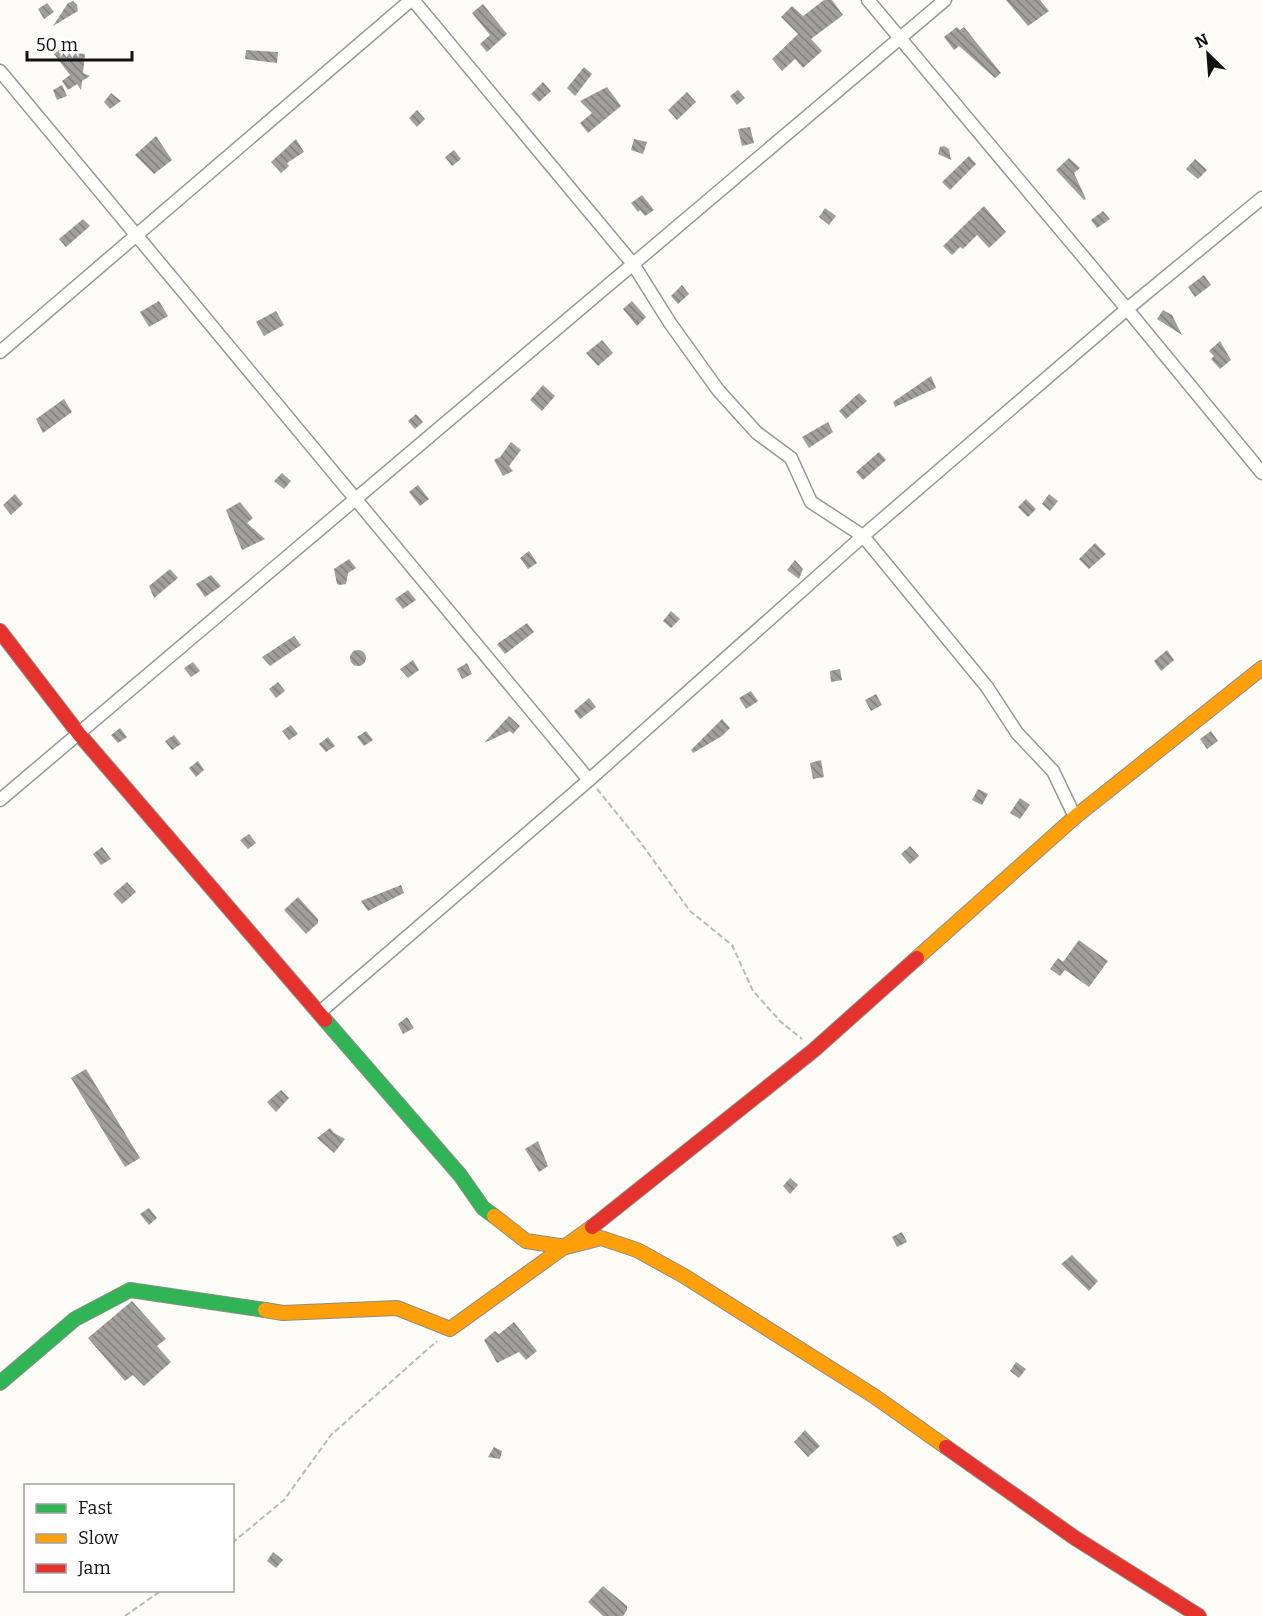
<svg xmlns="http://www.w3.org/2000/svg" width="1262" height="1616" viewBox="0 0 1262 1616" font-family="Bitter,serif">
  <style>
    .building { fill: url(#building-back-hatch) }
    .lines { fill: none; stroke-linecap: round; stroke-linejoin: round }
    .street-casing { stroke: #979795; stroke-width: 15 }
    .fast-casing { stroke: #8e8d8b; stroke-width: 16 }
    .slow-casing { stroke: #8e8d8b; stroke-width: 16 }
    .jam-casing { stroke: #8e8d8b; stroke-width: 16 }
    .path { stroke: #b9b9b8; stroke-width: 2; stroke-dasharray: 6 3; stroke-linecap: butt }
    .street { stroke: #fffffe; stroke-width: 12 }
    .fast { stroke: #30b455; stroke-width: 14 }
    .slow { stroke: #ff9f0a; stroke-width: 14 }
    .jam { stroke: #e5322d; stroke-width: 14 }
  </style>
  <defs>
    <pattern id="building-back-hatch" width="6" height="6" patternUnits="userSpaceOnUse" patternTransform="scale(1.5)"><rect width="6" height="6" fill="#a19f9c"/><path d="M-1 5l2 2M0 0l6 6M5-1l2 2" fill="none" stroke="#82807e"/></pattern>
  </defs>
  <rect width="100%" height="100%" fill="#fdfcf7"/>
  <path class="building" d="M824,0H832L843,15L811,39L822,51L803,68L795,59L782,71L772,59L798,34L781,17L792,6L803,16Z
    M1006,0H1040L1049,11L1028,26Z
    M73,1L77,5L78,11L53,26L68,3Z
    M47,3L54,12L44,19L38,9Z
    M483,4L507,34L487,52L480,44L490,35L472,13Z
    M957,27L960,30L964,27L1001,73L995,78L959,46L954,50L944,37Z
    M68,43L78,45L76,53L85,54L83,73L90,76L82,81L81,90L77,84L68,90L62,81L70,75L54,54Z
    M246,50L278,52L277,63L245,59Z
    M584,67L592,74L575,96L567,88Z
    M543,82L551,91L539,102L531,94Z
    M62,85L67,96L57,100L53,90Z
    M607,87L621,106L588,133L580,123L592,113L580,101Z
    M738,90L745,98L737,105L730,96Z
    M687,92L696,102L677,120L668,110Z
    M111,93L121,101L110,109L104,102Z
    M417,110L425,119L417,127L409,118Z
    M750,127L754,143L742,146L738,129Z
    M156,136L172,160L154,174L135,155Z
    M296,139L304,152L287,163L289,166L281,173L271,162Z
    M634,139L647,142L643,154L631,150Z
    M944,146L949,149L951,160L938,154L940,147Z
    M454,150L461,159L452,166L445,157Z
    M969,156L976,164L950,190L942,182Z
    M1069,158L1080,168L1074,173L1086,199L1084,200L1056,170Z
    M1195,159L1207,170L1198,179L1186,169Z
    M642,195L654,210L645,216L640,210L638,212L631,203Z
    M984,206L1006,232L989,248L977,235L963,249L960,247L952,255L943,246Z
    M825,208L836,216L829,225L819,217Z
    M1103,211L1110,219L1097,228L1091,220Z
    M83,219L90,226L66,247L59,239Z
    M1204,275L1211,285L1195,297L1188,287Z
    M682,285L689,294L678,304L671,296Z
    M159,301L168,316L149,327L140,312Z
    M632,301L646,317L637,326L623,309Z
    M1163,310L1172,315L1182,335L1157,319Z
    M276,311L284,325L264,336L256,322Z
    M602,340L613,353L598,366L586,353Z
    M1220,341L1231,360L1220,369L1211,359L1214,356L1209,351Z
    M931,376L936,388L895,407L893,402Z
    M543,385L555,396L542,411L530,400Z
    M859,393L867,401L846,419L839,411Z
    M64,399L72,412L43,433L36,419Z
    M416,414L423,422L415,429L408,421Z
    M828,422L833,432L809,448L802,437Z
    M511,442L521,450L509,466L513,471L503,476L494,460L500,457Z
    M879,452L886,460L863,480L856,472Z
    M282,473L291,481L284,489L274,481Z
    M418,485L429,499L420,506L409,492Z
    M15,494L23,504L11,515L3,505Z
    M1049,494L1058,501L1050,511L1042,504Z
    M1026,499L1036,509L1028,517L1018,507Z
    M240,502L253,518L247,523L265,539L242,550L226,510Z
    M1095,543L1106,554L1089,569L1079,559Z
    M529,551L537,563L528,569L520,558Z
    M349,559L356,568L348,573L346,584L339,585L337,584L334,569Z
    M795,560L803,569L799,579L787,570Z
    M170,569L178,578L154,598L149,586Z
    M211,575L221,586L205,597L196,584Z
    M408,590L416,600L403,609L395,599Z
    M671,611L680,619L671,628L663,621Z
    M527,623L534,632L505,654L497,644Z
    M294,636L301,645L270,666L262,657Z
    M1167,650L1174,660L1161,671L1154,661Z
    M350 658a8 8 0 1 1 16 0a8 8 0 1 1-16 0Z
    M413,660L419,670L408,678L400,669Z
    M193,662L200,671L191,677L184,668Z
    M467,663L472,674L462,679L457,669Z
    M840,669L842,680L831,682L830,671Z
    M278,682L285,691L276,698L269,689Z
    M751,691L758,701L746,709L739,698Z
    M876,694L882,705L871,711L865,700Z
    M589,698L596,707L580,719L574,711Z
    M509,716L520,726L513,734L510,731L484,743Z
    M722,719L730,728L722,736L693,753L691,750Z
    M291,725L298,734L289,740L282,731Z
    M120,728L127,737L118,743L111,735Z
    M366,731L373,740L364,746L357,737Z
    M1211,731L1218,741L1207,749L1200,739Z
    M174,735L181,744L172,750L165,741Z
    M328,737L335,746L326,752L319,744Z
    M821,760L824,777L813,779L810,763Z
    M198,761L204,770L196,777L189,768Z
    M978,789L988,794L982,805L972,800Z
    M1020,798L1030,805L1020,819L1010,813Z
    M249,834L256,843L248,849L240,840Z
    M910,846L919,856L910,864L901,854Z
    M102,847L111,859L101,865L93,854Z
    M127,882L136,892L122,904L113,894Z
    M401,885L404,893L368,911L361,901Z
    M298,897L318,919V923L306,934L284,910Z
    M1079,940L1108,961L1089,987L1065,970L1060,976L1050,969L1058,958L1063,962Z
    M407,1017L414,1028L403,1034L398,1024Z
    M86,1069L140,1158L125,1167L71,1078Z
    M281,1090L289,1098L276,1112L267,1102Z
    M330,1128L334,1133L345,1139L334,1153L317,1138Z
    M538,1141L548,1166L539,1172L525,1149Z
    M790,1178L798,1185L790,1194L783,1186Z
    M149,1208L157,1218L149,1225L140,1214Z
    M902,1232L907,1242L897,1247L892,1237Z
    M1072,1255L1098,1281L1089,1291L1061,1264Z
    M132,1301L166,1339L157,1346L171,1362L144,1386L133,1375L125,1381L88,1338Z
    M514,1322L537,1351L526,1360L519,1352L497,1363L484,1340L495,1331L499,1334Z
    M1016,1362L1026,1369L1019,1378L1010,1371Z
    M805,1430L820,1446L808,1457L794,1442Z
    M494,1447L502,1451L500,1459L488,1457Z
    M273,1552L283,1560L276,1568L267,1561Z
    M603,1586L627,1606V1610L623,1616H603L588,1602Z"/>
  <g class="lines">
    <defs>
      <path id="street" d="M413,0L633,264L670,323L718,390L757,433L791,458L811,502L863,536L987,687L1017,733L1053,771L1075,817
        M868,0L1127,309L1262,473
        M0,71L589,780
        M0,352L411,0
        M0,800L945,0
        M320,1012L589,780L863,536L1127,309L1262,198"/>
      <path id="fast" d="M325,1020L460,1175L483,1208L494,1216
        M0,1383L75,1319L130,1290L265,1310"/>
      <path id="slow" d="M917,958L1075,817L1262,668
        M494,1216L526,1241L566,1247L601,1238L637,1250L684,1276L874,1396L946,1447
        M265,1310L283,1313L397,1308L450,1329L592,1227"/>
      <path id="jam" d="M0,631L79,734L325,1020
        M592,1227L814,1050L917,958
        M946,1447L1075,1538L1199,1616"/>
    </defs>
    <use href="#street" class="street-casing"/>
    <use href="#fast" class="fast-casing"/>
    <use href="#slow" class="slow-casing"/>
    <use href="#jam" class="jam-casing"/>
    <path class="path" d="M597,789L641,843L690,911L732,945L753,991L781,1022L802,1039
      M232,1543L284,1500L331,1435L437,1341
      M125,1616L162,1590"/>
    <use href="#street" class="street"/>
    <use href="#fast" class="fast"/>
    <use href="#slow" class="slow"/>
    <use href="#jam" class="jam"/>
  </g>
  <rect x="24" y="1484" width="210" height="108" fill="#ffffff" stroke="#a0a0a0" stroke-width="1.5"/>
  <rect x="36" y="1504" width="30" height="9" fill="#30b455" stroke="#a0a0a0" stroke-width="1.5"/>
  <text x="78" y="1514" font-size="18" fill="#111111">Fast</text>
  <rect x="36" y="1534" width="30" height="9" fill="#ff9f0a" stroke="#a0a0a0" stroke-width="1.5"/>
  <text x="78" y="1544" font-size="18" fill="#111111">Slow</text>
  <rect x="36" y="1564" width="30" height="9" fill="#e5322d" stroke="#a0a0a0" stroke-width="1.5"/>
  <text x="78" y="1574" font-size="18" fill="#111111">Jam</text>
  <g transform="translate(1208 54) rotate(335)" stroke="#ffffff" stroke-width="4.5" paint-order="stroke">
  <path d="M0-4.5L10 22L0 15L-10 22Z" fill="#111111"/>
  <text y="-9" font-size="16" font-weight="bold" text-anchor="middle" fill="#111111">N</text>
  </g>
  <path d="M27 51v9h105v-9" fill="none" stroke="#111111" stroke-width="3"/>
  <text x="36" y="51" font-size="18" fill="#111111" stroke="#ffffff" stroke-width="4.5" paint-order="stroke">50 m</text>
</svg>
